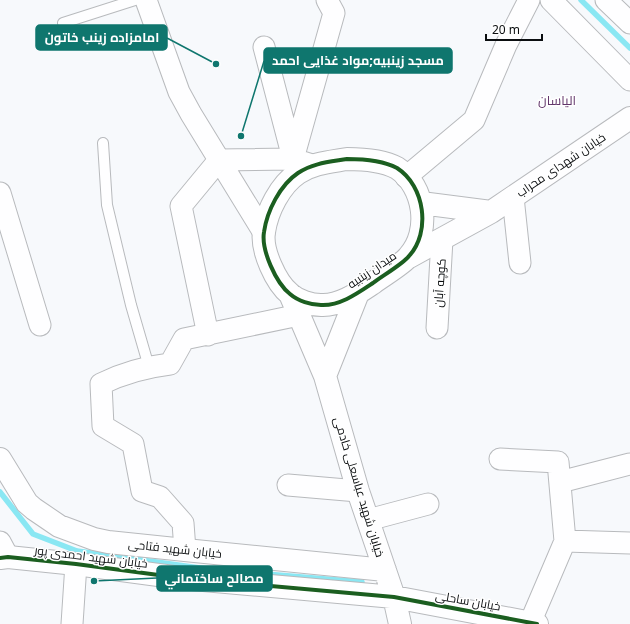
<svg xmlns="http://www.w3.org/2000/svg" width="630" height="624" viewBox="0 0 630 624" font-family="'Noto Sans',Cairo,sans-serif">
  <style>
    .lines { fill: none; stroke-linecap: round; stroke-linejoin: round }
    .stream { stroke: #8ae7f3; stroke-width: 5.5 }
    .service-casing { stroke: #b8babd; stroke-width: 12 }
    .minor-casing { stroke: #b8babd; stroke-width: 23 }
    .tertiary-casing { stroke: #b8babd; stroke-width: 24 }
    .service { stroke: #fefeff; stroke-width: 10 }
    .minor { stroke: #fefeff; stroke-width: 21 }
    .tertiary { stroke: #fefeff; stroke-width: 22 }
    .cycleway-casing { stroke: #fff; stroke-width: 6 }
    .cycleway { stroke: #1b5e20; stroke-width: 4 }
    .labels { text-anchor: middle; stroke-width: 3; stroke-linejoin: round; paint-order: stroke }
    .street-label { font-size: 12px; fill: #0b0e10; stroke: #fff }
    .neighbourhood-label { font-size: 13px; fill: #61356a; stroke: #fff }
    .leader { fill: none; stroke: #0f766e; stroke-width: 1.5 }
    .callout-dot { fill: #0f766e; stroke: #fff; stroke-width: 1.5 }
    .callout { fill: #0f766e; stroke: #0f766e; stroke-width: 1.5 }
    .callout-label { font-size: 13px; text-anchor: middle; font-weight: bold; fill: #fff }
  </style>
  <rect width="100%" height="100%" fill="#f7f9fc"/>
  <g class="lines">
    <path class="stream" d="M581,0L630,48
      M0,492L33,534L77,551L207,569L362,582"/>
    <defs>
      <path id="service" d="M63,23L135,0
        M103,143L107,205L131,305L149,367"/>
      <path id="minor" d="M146,0L179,92L191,114L264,233
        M551,0L630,80
        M606,0L630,23
        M264,47L293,158
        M293,159L334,13L327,0
        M406,177L474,120L506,45L529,0
        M0,193L40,325
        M513,197L520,263
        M437,328L442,239
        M208,335L181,206L219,160L293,159L312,165
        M500,459L558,462L565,541
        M560,482L630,464
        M288,485L358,491
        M368,520L428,504
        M0,542L8,557
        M185,550L183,523L160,497L142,491L133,444L103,426L101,384C123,373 145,367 170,364L184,339L299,315
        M530,623L565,541L630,543
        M72,624L76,564"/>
      <path id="tertiary" d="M347,159C363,159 382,160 397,168C425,186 431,232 409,256C403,264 382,276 373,283C358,293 340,306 321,305C311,305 298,301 290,294C276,283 261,250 264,232C267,211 280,185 298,173C313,163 329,162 347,159Z
        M421,203L491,212
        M409,257L491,212L630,118
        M290,294L325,376L358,491L394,597L400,624
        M325,376L358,293
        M0,459L27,503L34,509L59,526L94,539L108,542L185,550L385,570
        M0,558L8,557L76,564L181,578L394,597L537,624"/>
    </defs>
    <use href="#service" class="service-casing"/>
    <use href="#minor" class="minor-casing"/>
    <use href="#tertiary" class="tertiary-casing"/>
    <use href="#service" class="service"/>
    <use href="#minor" class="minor"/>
    <use href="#tertiary" class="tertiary"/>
    <defs>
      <path id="cycleway" d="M347,159C363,159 382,160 397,168C425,186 431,232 409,256C403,264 382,276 373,283C358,293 340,306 321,305C311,305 298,301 290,294C276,283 261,250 264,232C267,211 280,185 298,173C313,163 329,162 347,159Z
        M0,558L8,557L76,564L181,578L394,597L537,624"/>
    </defs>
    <use href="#cycleway" class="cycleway-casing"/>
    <use href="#cycleway" class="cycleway"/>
  </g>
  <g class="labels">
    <g class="street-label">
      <text transform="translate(561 165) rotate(-34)" y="4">خیابان شهدای محراب</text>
      <text transform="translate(372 270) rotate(-34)" y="4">میدان زینبیه</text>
      <text transform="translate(440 283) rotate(-86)" y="4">کوچه آبان</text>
      <text transform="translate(359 487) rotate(73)" y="4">خیابان شهید عباسعلی خادمی</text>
      <text transform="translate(175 549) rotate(6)" y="4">خیابان شهید فتاحی</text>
      <text transform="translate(91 557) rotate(7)" y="4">خیابان شهید احمدی پور</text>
      <text transform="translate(468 601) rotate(10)" y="4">خیابان ساحلی</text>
    </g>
    <g class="neighbourhood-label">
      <text x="557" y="105">الیاسان</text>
    </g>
  </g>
  <path class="leader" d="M216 64L167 38M241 136L264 61M94 581L157 578"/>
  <g class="callout-dot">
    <circle cx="216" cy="64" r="4"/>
    <circle cx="241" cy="136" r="4"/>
    <circle cx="94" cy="581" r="4"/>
  </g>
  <g class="callout">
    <rect x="36" y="25" width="131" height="25" rx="4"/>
    <rect x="264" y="48" width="188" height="25" rx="4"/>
    <rect x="157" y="566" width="115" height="25" rx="4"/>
  </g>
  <g class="callout-label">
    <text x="102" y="42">امامزاده زینب خاتون</text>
    <text x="358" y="65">مسجد زینبیه;مواد غذایی احمد</text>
    <text x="214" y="583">مصالح ساختماني</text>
  </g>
  <path d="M486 34v6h56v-6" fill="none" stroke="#0b0e10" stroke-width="2"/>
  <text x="492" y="34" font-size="12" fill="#0b0e10" stroke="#ffffff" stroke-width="3" paint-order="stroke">20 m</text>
</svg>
